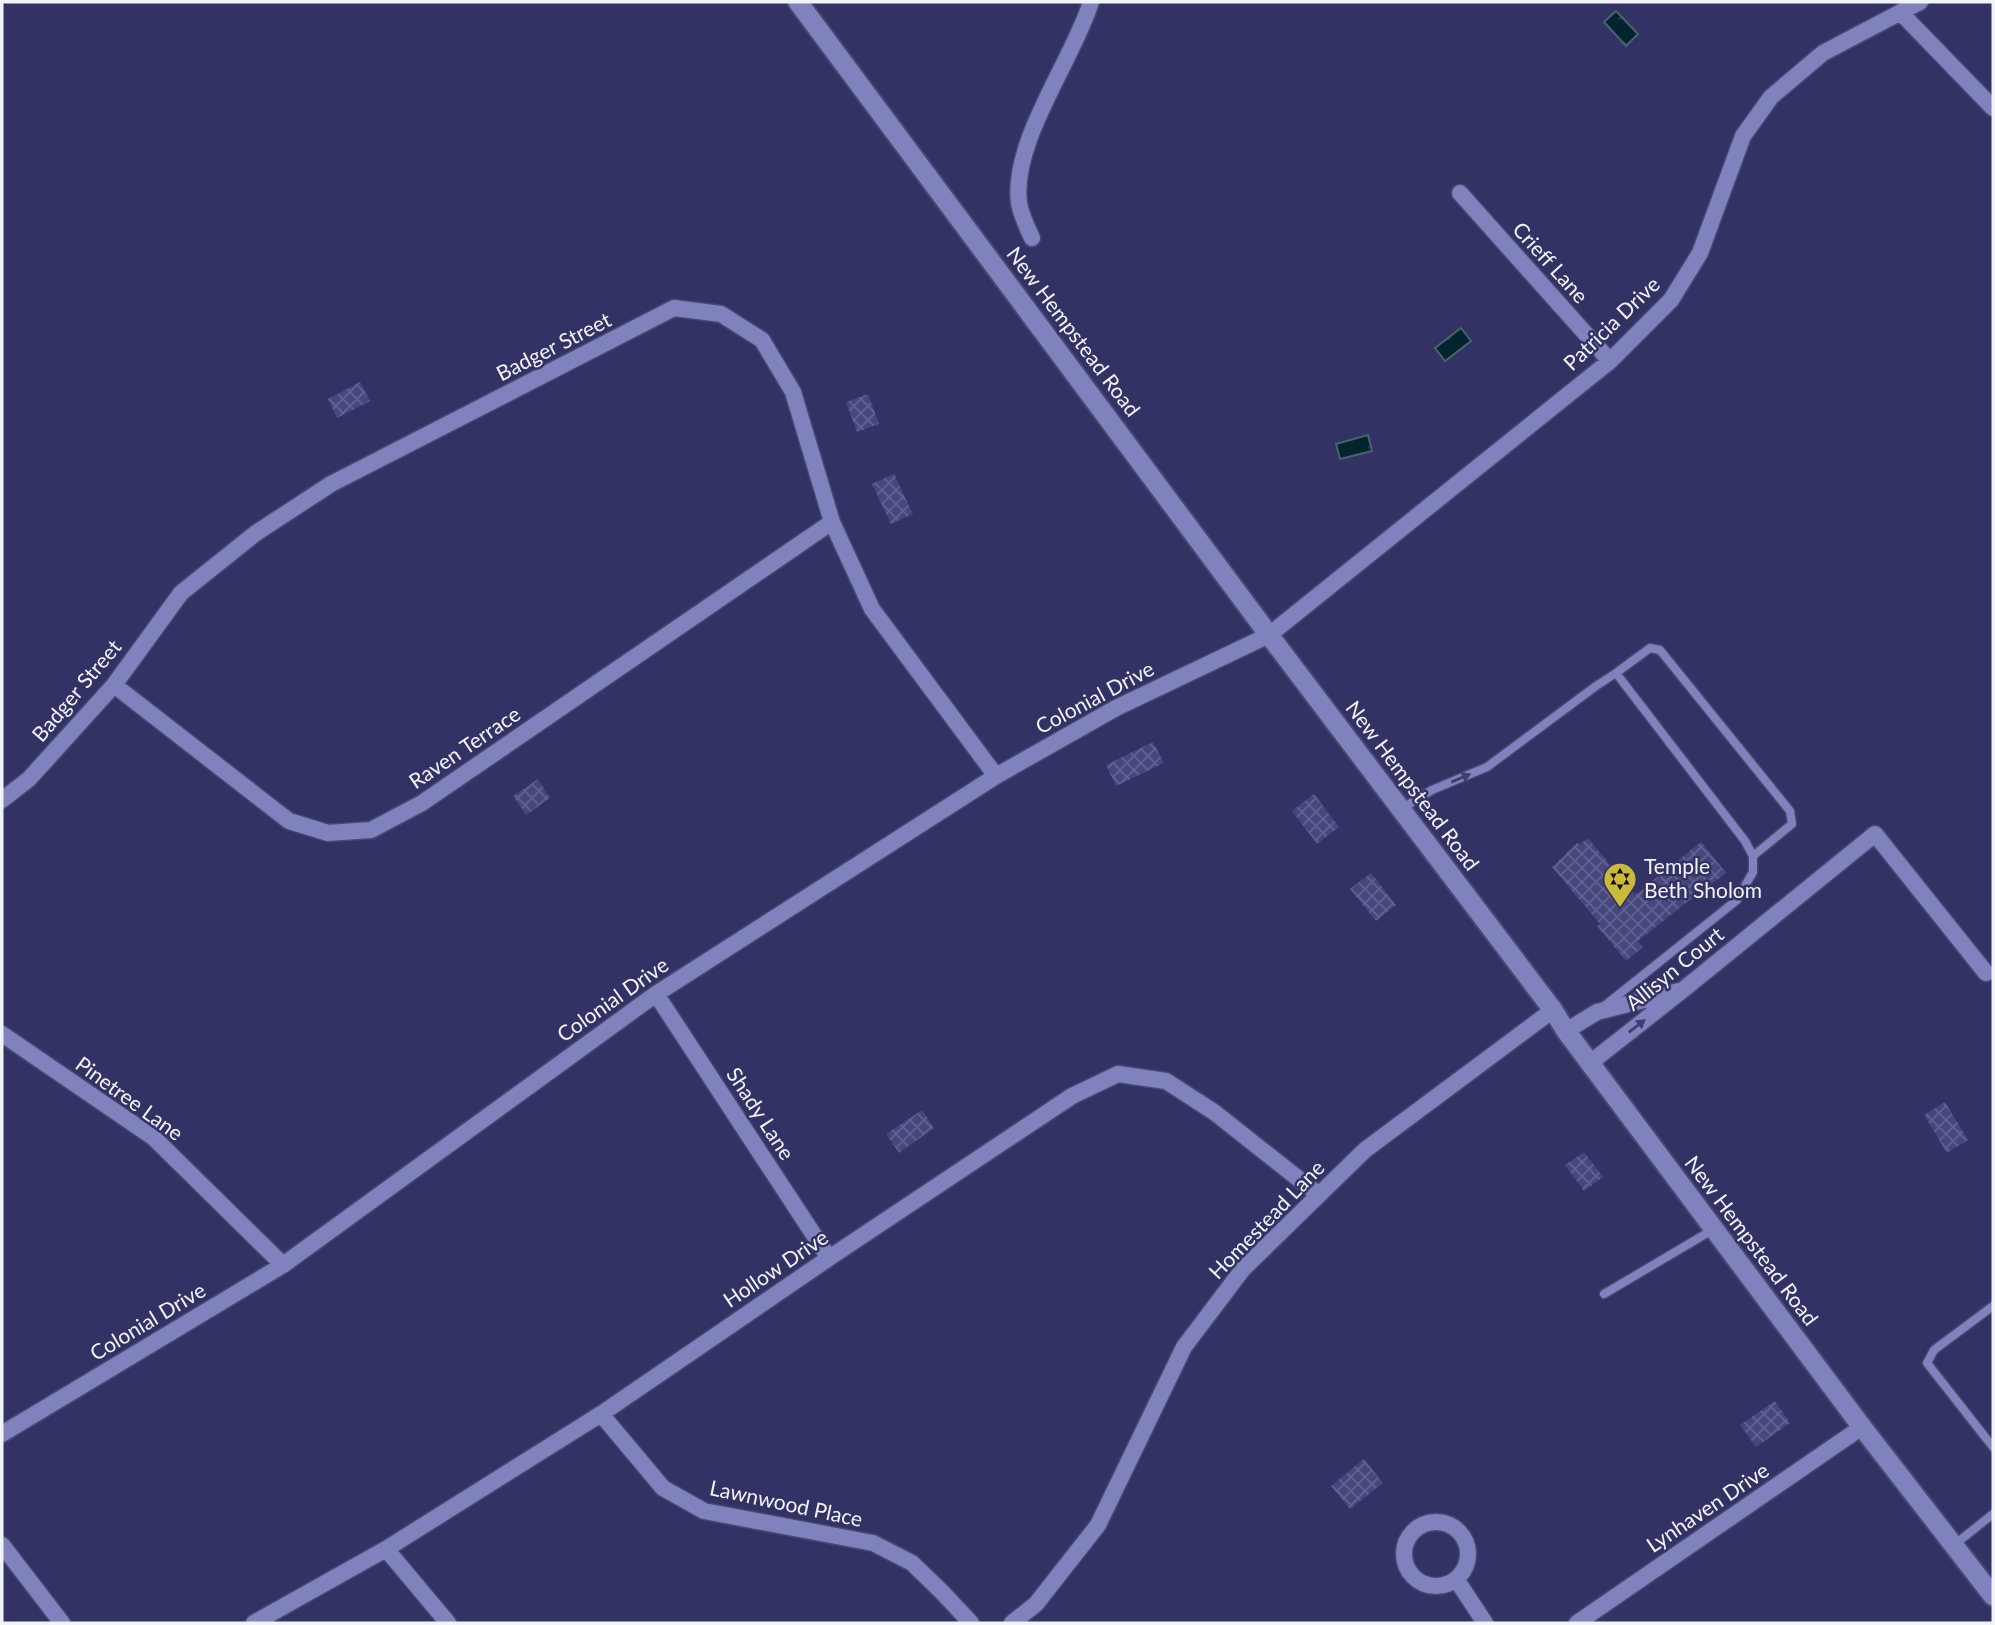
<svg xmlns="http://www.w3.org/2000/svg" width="1995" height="1625" viewBox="0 0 1995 1625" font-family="Lato,sans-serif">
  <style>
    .water { fill: url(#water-ripples); stroke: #4a626b; stroke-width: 2 }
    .building { fill: url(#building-cross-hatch) }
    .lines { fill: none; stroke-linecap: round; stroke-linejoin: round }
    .service-casing { stroke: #4a4870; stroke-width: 11 }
    .minor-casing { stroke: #4a4870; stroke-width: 19 }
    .tertiary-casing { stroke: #4a4870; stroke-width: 23 }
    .service { stroke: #7f82bd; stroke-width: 8 }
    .minor { stroke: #7f82bd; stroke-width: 16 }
    .tertiary { stroke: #7f82bd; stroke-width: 19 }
    .oneway { fill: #3e3e72 }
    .labels { text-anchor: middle; stroke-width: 5; stroke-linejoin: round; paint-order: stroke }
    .street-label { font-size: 21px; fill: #f2f3f9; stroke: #323265 }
    .poi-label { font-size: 21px; fill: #f2f3f9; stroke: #323265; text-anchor: start }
  </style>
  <defs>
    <pattern id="water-ripples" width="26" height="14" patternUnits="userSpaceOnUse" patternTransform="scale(1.75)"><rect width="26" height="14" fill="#02242e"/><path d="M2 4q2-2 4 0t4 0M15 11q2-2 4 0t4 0" fill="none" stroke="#27444d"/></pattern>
    <pattern id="building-cross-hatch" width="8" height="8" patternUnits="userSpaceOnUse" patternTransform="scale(1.75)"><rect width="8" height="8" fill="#46477d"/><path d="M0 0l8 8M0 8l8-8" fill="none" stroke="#616290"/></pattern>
  </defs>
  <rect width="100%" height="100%" fill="#323265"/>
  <path class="water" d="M1616,11L1638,34L1626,46L1604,22Z
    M1461,328L1471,341L1445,361L1435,348Z
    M1368,435L1372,451L1340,459L1336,444Z"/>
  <path class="building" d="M360,382L370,401L337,418L328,399Z
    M868,394L879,424L857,432L846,402Z
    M894,474L913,514L891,524L872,484Z
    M1153,742L1164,763L1116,786L1106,765Z
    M538,779L550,798L526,815L513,796Z
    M1314,794L1339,827L1317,844L1292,811Z
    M1588,838L1635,895L1701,842L1726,873L1712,884L1711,883L1638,941L1643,947L1626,961L1597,926L1600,924L1552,867L1577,843L1580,844Z
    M1371,873L1396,905L1376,921L1350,889Z
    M1945,1102L1968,1140L1947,1153L1924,1115Z
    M922,1110L934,1128L899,1153L886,1134Z
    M1584,1152L1603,1177L1584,1191L1565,1165Z
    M1775,1401L1790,1423L1756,1447L1740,1425Z
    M1364,1459L1383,1483L1350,1509L1331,1486Z"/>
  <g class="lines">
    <defs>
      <path id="service" d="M1401,809L1432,790L1487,767L1596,686L1616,673
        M1603,1007L1737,900L1753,872V856L1745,841L1616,673L1650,648L1660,650L1790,811L1792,824L1753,856
        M1604,1294L1714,1229
        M1993,1306L1934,1350L1927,1363L1993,1447
        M1954,1545L1993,1514"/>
      <path id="minor" d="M1901,13L1993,108
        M1460,193L1610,361
        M1032,238C1027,227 1021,215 1019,203C1011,142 1073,60 1091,2
        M114,685L289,821L328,833L371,830L422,803L832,522
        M2,800L29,779L114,685L181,593L256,533L331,484L674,308L721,314L762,340L793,392L832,522L872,609L996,776
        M656,994L829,1258
        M1566,1031L1597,1012L1679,991
        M2,1034L154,1138L283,1265
        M1590,1063L1684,989L1875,834L1986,973
        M601,1414L663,1488L704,1511L873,1543L912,1563L942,1592L971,1623
        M2,1434L283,1265L656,994L996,776L1116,708L1269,635L1610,361L1671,300L1700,253L1743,136L1771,97L1823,53L1920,2
        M1404 1554a32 32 0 1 1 64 0a32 32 0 1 1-64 0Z
        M2,1545L62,1623
        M386,1549L448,1623
        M1456,1579L1485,1623
        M254,1623L386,1549L601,1414L829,1258L1072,1096L1118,1074L1166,1081L1214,1112L1319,1195
        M1012,1623L1036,1604L1098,1525L1184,1347L1243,1269L1365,1150L1553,1010
        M1577,1623L1862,1427"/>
      <path id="tertiary" d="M798,2L1269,635L1553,1010L1566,1031L1862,1427L1993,1596"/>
    </defs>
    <use href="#service" class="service-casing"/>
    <use href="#minor" class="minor-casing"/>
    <use href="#tertiary" class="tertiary-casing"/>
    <use href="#service" class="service"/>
    <use href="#minor" class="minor"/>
    <use href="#tertiary" class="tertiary"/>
  </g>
  <defs><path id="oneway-solid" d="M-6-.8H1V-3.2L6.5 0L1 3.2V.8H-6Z" transform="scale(1.75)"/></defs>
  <g class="oneway">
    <use href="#oneway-solid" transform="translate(1461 778) rotate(-23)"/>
    <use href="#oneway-solid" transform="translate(1637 1026) rotate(-38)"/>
  </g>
  <defs>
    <symbol id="synagogue-pin" viewBox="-11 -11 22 30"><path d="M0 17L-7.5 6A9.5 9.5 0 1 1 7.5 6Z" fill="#cbb939" stroke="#323265"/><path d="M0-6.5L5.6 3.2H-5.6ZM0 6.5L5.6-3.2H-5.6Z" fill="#111"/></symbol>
  </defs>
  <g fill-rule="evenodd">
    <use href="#synagogue-pin" x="1601" y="860" width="38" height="52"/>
  </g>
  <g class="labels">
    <g class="street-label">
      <text transform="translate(1550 263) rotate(48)" y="7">Crieff Lane</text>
      <text transform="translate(1612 324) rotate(-44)" y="7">Patricia Drive</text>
      <text transform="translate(1073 332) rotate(53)" y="7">New Hempstead Road</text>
      <text transform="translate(554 347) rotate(-27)" y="7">Badger Street</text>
      <text transform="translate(77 691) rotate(-50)" y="7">Badger Street</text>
      <text transform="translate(1095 698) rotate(-28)" y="7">Colonial Drive</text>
      <text transform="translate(465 748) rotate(-34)" y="7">Raven Terrace</text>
      <text transform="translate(1412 786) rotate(53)" y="7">New Hempstead Road</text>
      <text transform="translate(1675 969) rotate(-39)" y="7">Allisyn Court</text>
      <text transform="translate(613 1000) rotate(-35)" y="7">Colonial Drive</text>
      <text transform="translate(129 1099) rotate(36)" y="7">Pinetree Lane</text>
      <text transform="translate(760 1114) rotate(57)" y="7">Shady Lane</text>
      <text transform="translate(1267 1220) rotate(-46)" y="7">Homestead Lane</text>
      <text transform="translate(1751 1241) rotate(53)" y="7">New Hempstead Road</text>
      <text transform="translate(776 1269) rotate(-34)" y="7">Hollow Drive</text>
      <text transform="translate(148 1322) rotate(-31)" y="7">Colonial Drive</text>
      <text transform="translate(786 1504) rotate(12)" y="7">Lawnwood Place</text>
      <text transform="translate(1708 1508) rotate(-34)" y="7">Lynhaven Drive</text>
    </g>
    <g class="poi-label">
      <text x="1644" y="874">Temple<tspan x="1644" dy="24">Beth Sholom</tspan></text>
    </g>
  </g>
  <rect width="1995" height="1625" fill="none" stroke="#f2f3f9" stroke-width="7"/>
</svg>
